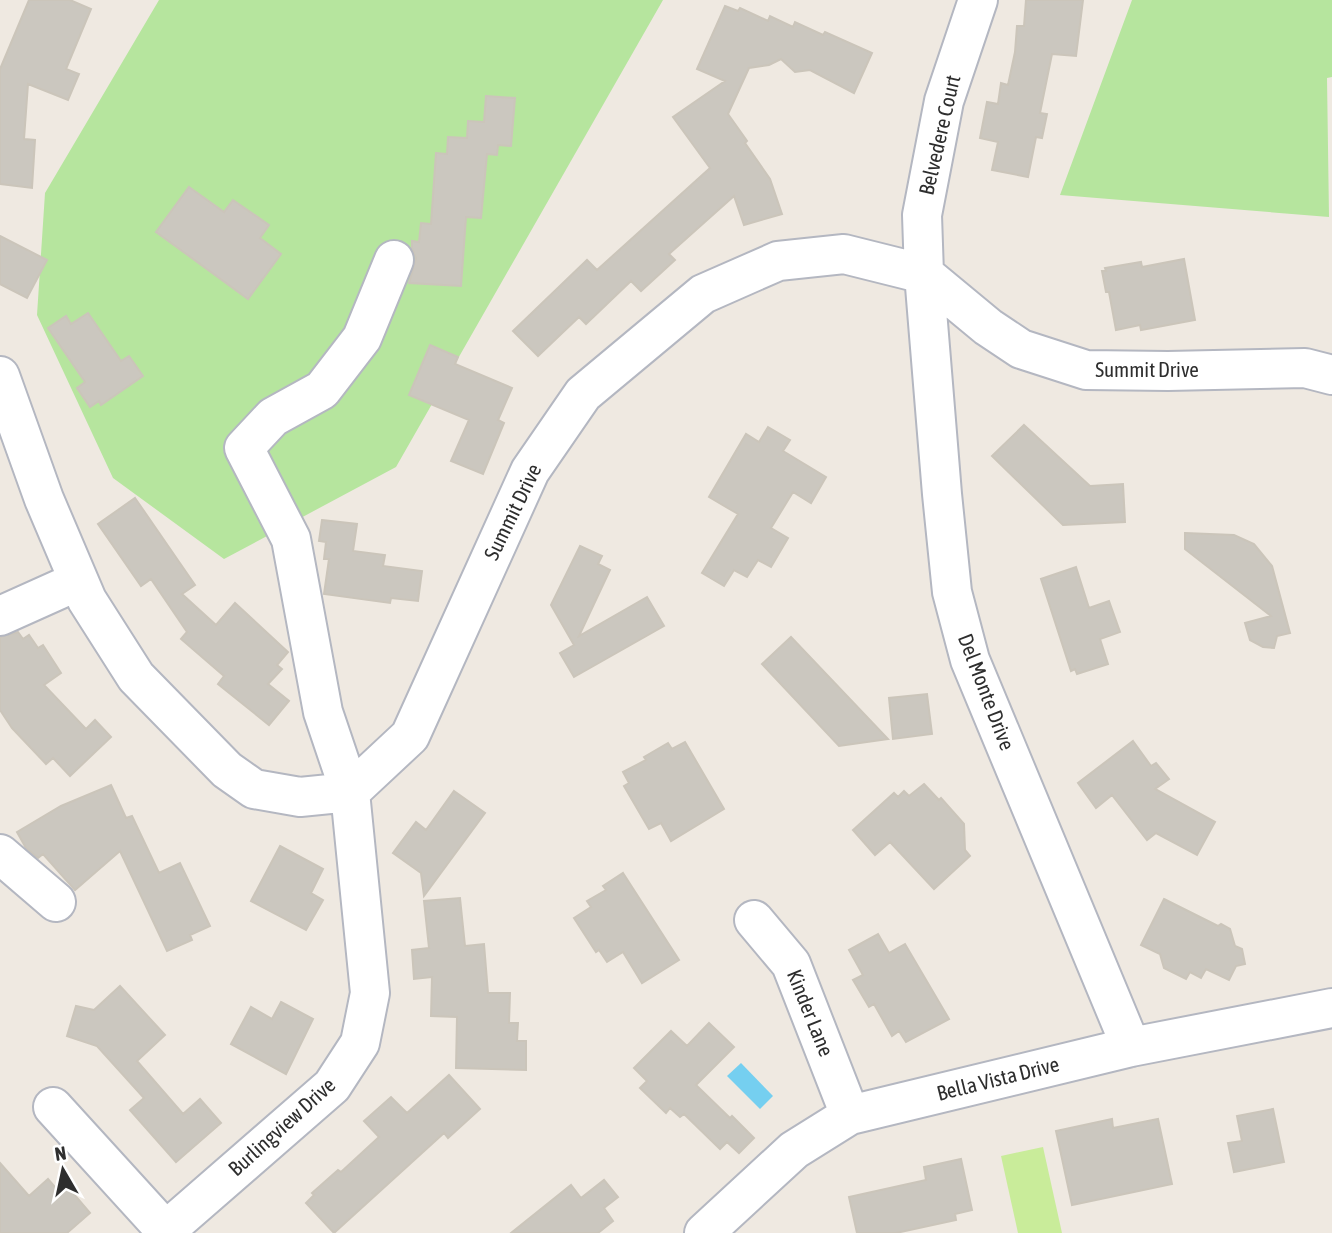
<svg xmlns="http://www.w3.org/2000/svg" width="1332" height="1233" viewBox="0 0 1332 1233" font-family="'Asap Condensed',sans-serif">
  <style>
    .green { fill: #b6e59e }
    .pitch { fill: #c9ec9a }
    .water { fill: #75cff0 }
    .building { fill: #cbc7bf; stroke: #cbc5ba; stroke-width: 2 }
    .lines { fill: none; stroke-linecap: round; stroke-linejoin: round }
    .minor-casing { stroke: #b4b7c1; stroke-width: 42 }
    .minor { stroke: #fff; stroke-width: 38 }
    .labels { text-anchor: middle; stroke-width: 7; stroke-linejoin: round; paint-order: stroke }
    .street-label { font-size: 21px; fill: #2e2e2e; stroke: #fff }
  </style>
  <rect width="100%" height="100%" fill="#efe9e1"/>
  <path class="green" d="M159,0H663L396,467L224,559L113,478L37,315L45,193Z
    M1132,0H1332V77L1327,78L1329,217L1060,195Z"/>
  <path class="pitch" d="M1043,1147L1062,1233H1018L1001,1156Z"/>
  <path class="water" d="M741,1063L773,1096L760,1109L727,1076Z"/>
  <path class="building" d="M29,0H70L91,9L66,69L79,74L68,100L28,84L24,139L35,140L32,188L0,184V69Z
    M1026,0H1083L1076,56L1052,54L1040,113L1047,114L1042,138L1036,137L1028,177L992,170L998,142L980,138L987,102L998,104L1001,83L1008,85L1015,52L1017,26H1024Z
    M725,6L738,11L740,8L768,21L770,16L793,27L795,22L823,35L825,32L872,53L854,93L810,70L795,72L781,59L769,65L749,68L728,114L747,141L745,143L770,179L782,214L744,225L734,196L669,254L675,260L641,291L631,281L586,324L579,317L538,356L513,331L587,260L597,270L710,168L673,117L725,81L697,69Z
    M486,96L515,98L511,146L498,145L497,155L487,154L481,218L466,217L461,286L409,283L416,258L412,248V241L419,242L421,223L431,224L436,153L447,154L448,137L467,138L468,121L484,122Z
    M189,187L224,212L233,200L269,225L260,238L281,254L248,299L156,232Z
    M0,236L47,260L27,298L0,284Z
    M1184,259L1195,320L1141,330L1140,325L1116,330L1109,292H1106L1102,271H1106L1105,268L1141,262L1142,267Z
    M88,313L121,361L129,356L143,376L101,405L99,401L90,407L77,388L85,382L48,328L66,316L71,324Z
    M430,345L458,357L455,364L512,388L498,420L504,423L483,474L451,461L469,420L409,395Z
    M1024,425L1090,486L1123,484L1125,522L1063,525L992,456Z
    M768,427L790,440L783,451L826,477L811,503L793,492L771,528L788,538L771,567L758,560L747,577L734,570L724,586L702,573L738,514L709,497L746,434L759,442Z
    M135,498L195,585L182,594L216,625L235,603L288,652L277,665L282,669L268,684L289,701L269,725L218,684L224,676L181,639L187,632L151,579L141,586L98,524Z
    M322,520L357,524L353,551L385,555L383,566L422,571L418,601L391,598L390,603L324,594L329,559H324L326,542L319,541Z
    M1185,533L1234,535L1254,544L1272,566L1290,633L1277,636L1274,648L1263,647L1250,640L1245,623L1271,616L1185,549Z
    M580,546L602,556L598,564L610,570L579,636L647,597L664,626L574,677L560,653L574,645L551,605Z
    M1076,567L1089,608L1109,601L1120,632L1100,639L1108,664L1077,674L1075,669L1071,671L1041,579Z
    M18,632L23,639L29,635L38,648L43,645L61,673L44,685L86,729L95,720L111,737L70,776L53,758L46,764L12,728L0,710V637Z
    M791,637L888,739L839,746L762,664Z
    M927,694L932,734L893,739L889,698Z
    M1133,741L1151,766L1156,763L1169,779L1155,789L1215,822L1197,855L1156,833L1147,840L1112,795L1096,808L1078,783Z
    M685,742L724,809L671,841L661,823L649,829L624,786L629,783L623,772L646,760L644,757L668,743L672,749Z
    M924,784L939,800L941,798L964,824L965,850L970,856L934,889L890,842L875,855L853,830L894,793L898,797L904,791L909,796Z
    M111,785L126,818L132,816L159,873L180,863L210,926L190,935L192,940L167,951L120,851L75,890L43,854L38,858L26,848L17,832L61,806Z
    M454,791L485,813L424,896L421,873L393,853L416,822L426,830Z
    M280,846L323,869L311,893L323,900L306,930L251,901Z
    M623,873L679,960L642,983L623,952L607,962L599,950L596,952L574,918L591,907L587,901L606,890L603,886Z
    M460,898L465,946L484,944L488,993H510L509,1023H518L517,1041H526V1070L456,1068L457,1017L431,1016L432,977L414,979L412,950L429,948L424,901Z
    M1164,899L1218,926L1221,924L1230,929L1235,946L1242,949L1245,964L1236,966L1229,980L1206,969L1201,978L1190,972L1186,979L1164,968L1160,954L1141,945Z
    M878,934L889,953L905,944L949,1019L906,1042L899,1031L892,1036L874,1004L869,1007L853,980L863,975L849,950Z
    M120,986L165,1035L137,1061L183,1114L200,1099L221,1123L176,1162L130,1110L144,1098L97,1046L67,1036L76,1006L94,1010Z
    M281,1002L313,1019L286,1074L231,1044L251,1007L272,1019Z
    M709,1023L734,1047L696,1085L730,1118L732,1116L754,1138L739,1153L727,1142L720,1149L684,1114L680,1117L670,1108L666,1113L640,1088L647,1081L634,1068L671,1031L687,1046Z
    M449,1075L480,1109L448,1138L444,1133L334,1233L306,1203L314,1195L312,1193L338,1170L341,1172L379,1137L364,1121L391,1097L407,1113Z
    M1273,1109L1284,1162L1234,1172L1228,1143L1242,1141L1237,1116Z
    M1112,1119L1113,1128L1158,1119L1172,1184L1072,1205L1056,1131Z
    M961,1159L972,1210L955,1214L956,1220L896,1233H857L849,1197L926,1180L924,1167Z
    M0,1163L29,1196L48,1179L60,1193L67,1186L90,1213L67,1233H0Z
    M604,1180L618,1197L604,1208L613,1221L598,1233H511L571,1185L581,1198Z"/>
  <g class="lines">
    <defs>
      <path id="minor" d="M978,0L944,101L922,215L924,274L942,494L952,592L970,660L1131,1047
        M0,376L44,499L87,600L136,677L227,770L254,789L300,797L350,792L410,736L530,471L583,394L703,294L778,261L844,254L924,274L988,327L1021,349L1086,370L1168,371L1305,368L1332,375
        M0,616L78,581
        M0,854L56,902
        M754,920L791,964L850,1115
        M53,1107L166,1231
        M163,1233L332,1086L360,1043L370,993L350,792L323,712L291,539L244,448L273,417L322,390L362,338L394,260
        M704,1233L794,1150L850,1115L1131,1047L1332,1008"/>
    </defs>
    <use href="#minor" class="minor-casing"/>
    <use href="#minor" class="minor"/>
  </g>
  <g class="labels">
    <g class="street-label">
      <text transform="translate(940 135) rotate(-77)" y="7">Belvedere Court</text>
      <text x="1147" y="377">Summit Drive</text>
      <text transform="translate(513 512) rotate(-64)" y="7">Summit Drive</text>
      <text transform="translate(986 692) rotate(69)" y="7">Del Monte Drive</text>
      <text transform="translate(810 1013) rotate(68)" y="7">Kinder Lane</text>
      <text transform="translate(998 1079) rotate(-14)" y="7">Bella Vista Drive</text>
      <text transform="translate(282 1127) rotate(-42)" y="7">Burlingview Drive</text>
    </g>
  </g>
  <g transform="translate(63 1170) rotate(351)" stroke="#ffffff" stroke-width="5" paint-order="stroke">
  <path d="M0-5L12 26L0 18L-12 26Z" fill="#2e2e2e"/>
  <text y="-10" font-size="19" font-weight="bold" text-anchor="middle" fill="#2e2e2e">N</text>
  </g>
</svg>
